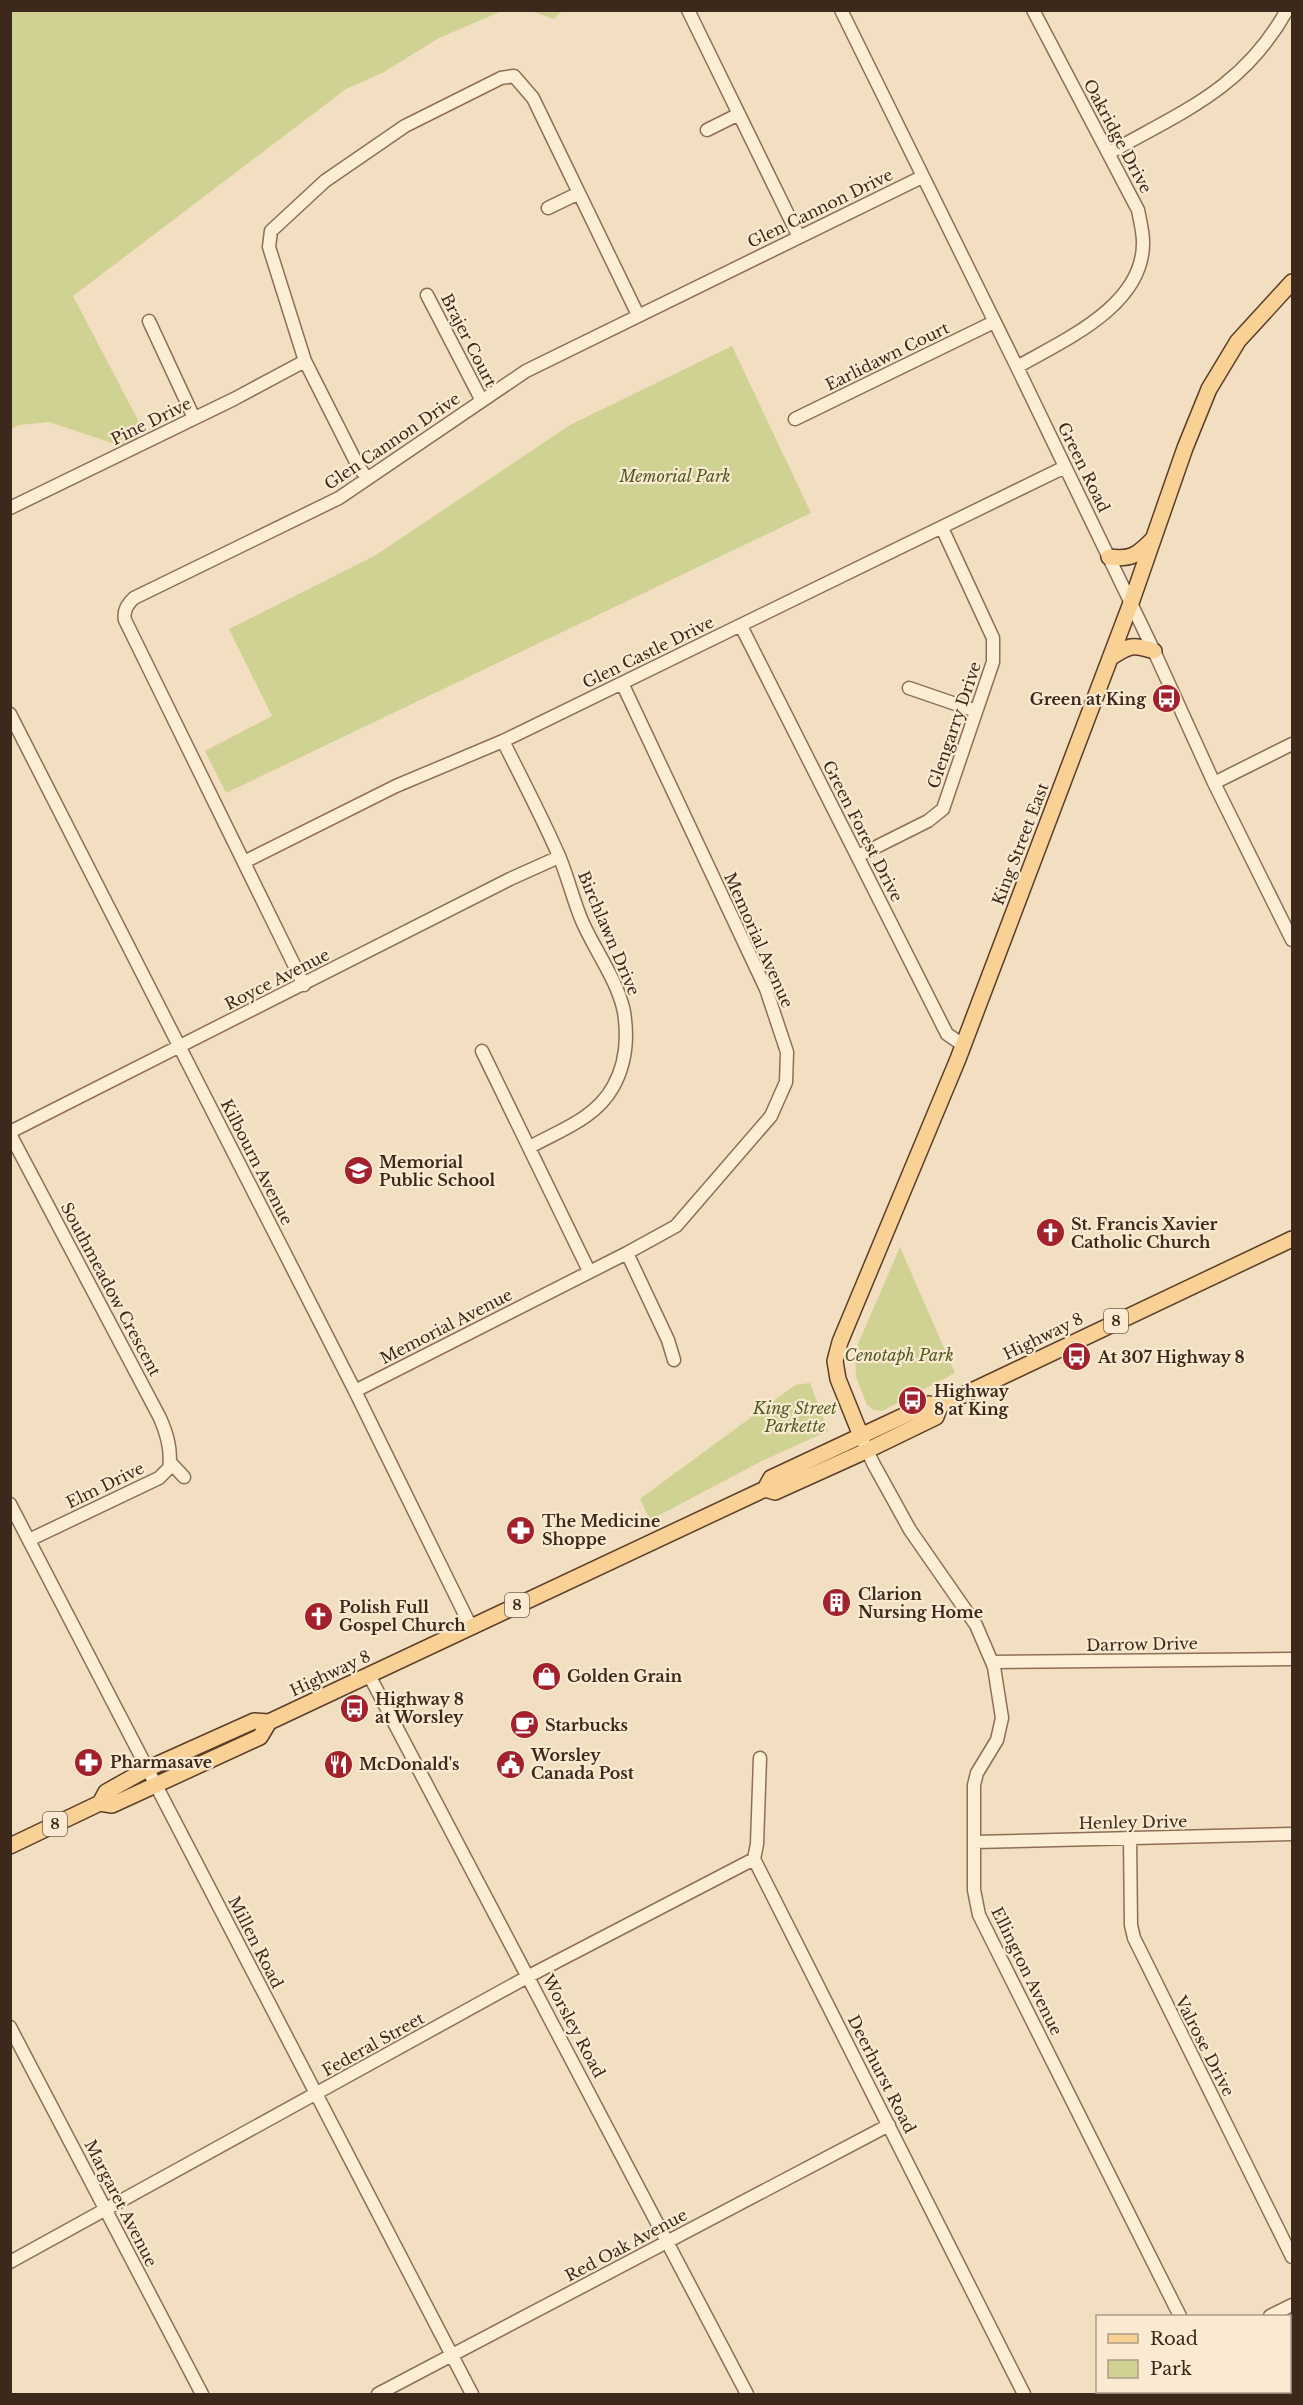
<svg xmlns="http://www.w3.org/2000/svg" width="1303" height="2405" viewBox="0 0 1303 2405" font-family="'Libre Baskerville',serif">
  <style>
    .green { fill: #d0d293 }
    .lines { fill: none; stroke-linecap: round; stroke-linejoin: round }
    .minor-casing { stroke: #8e6f56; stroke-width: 15 }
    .major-casing { stroke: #5b3d2b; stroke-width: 18 }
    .minor { stroke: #fcedd5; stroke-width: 12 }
    .major { stroke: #f9d195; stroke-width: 15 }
    .labels { text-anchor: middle; stroke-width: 4.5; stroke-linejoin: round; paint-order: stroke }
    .shield { fill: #f9ead1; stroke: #756352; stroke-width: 1.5 }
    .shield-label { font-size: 15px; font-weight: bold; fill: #3c291c }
    .street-label { font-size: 16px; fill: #3c291c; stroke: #f9ead1 }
    .park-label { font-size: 16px; font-style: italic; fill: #515a21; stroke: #f9ead1 }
    .poi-label { font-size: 16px; font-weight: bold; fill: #3c291c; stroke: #f9ead1; text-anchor: start }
  </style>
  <rect width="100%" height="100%" fill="#f2dfc1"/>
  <path class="green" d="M11,10H562V11L554,19L531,11H502L439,38L384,72L346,89L73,296L138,420L139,438L121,446L49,422L20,425L11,429Z
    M732,346L811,513L226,793L205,751L272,716L229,629L376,555L570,425Z
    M900,1247L955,1373L882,1411L874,1410L867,1405L856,1377L855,1351Z
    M810,1383L828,1431L762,1461L650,1520L640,1499L795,1385Z
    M1292,2324V2394H1148L1154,2392H1290V2325Z"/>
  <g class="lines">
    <defs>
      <path id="minor" d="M688,10L799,237
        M841,10L1017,367L1154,651L1214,783L1292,940
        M707,130L739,114
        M1109,153C1183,111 1243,89 1287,10
        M548,208L579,193
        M427,295L482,401
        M149,321L194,418
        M1017,367C1064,340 1144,306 1143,242C1143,232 1140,220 1138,210L1033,10
        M795,419L994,322
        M367,478L358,466L305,361L269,247L271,231L325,181L405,126L501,78L514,76L533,98L638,315
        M10,508L234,399L305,361
        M741,626L947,1034L963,1045
        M909,688L976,711
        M10,714L355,1391L471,1627
        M503,741C522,779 542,817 559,856C568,877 573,900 582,921C594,949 618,981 624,1012C628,1037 626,1064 613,1087C595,1119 560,1130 530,1147
        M1214,783L1292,744
        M858,856L928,821L943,809L993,662V638L942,528
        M244,862L396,786L503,741L1065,467
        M304,985L125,620C123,610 128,604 134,598L339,498L526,371L922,177
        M482,1051L589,1271
        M10,1132L510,879L559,857
        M10,1134L160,1418C167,1434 172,1450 169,1468L159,1478L29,1540
        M627,1253L668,1340L674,1360
        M355,1391L627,1253L676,1226L771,1116L786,1082L787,1052L766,989L622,683
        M864,1443L873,1463L910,1530L976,1625L994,1667L1002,1718L997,1740L977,1773L974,1785V1890L979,1915L1180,2316
        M170,1462L184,1477
        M10,1504L472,2394
        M992,1662L1292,1659
        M369,1675L747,2394
        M760,1758L757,1844L754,1859L1024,2394
        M1130,1839L1131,1925L1134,1938L1292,2257
        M974,1842L1292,1834
        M10,2027L202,2394
        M10,2262L529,1976L754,1859
        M1270,2316L1292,2305
        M378,2394L889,2125
        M1114,2394L1120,2392"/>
      <path id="major" d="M1109,557C1131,560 1137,555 1152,540
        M1110,658C1129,645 1133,644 1154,651
        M861,1436L838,1379L835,1361L840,1342L958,1059L1131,603L1185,448L1209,389L1238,341L1292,282
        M765,1489L775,1492L868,1450L936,1417L940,1406
        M100,1803L106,1792L147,1769L254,1721L269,1722L765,1489L771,1478L929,1404L940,1406L1292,1239
        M10,1846L100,1803L112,1805L260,1737L269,1722"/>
    </defs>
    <use href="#minor" class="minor-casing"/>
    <use href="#major" class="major-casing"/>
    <use href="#minor" class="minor"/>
    <use href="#major" class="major"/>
  </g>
  <defs>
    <symbol id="bus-disc" viewBox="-11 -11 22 22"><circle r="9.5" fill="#a3202d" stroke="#f9ead1"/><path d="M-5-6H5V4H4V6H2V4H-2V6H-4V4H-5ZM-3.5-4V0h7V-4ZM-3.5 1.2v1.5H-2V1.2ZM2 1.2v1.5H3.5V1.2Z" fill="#fff"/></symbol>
    <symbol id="school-disc" viewBox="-11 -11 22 22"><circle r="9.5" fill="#a3202d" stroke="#f9ead1"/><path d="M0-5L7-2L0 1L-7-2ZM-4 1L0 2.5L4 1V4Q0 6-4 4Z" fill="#fff"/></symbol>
    <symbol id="church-disc" viewBox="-11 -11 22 22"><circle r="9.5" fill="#a3202d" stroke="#f9ead1"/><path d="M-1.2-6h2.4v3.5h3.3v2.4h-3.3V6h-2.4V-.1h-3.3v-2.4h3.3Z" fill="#fff"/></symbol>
    <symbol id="pharmacy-disc" viewBox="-11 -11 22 22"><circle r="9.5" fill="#a3202d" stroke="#f9ead1"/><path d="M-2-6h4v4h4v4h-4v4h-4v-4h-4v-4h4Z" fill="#fff"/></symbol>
    <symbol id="building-disc" viewBox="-11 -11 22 22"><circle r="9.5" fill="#a3202d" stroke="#f9ead1"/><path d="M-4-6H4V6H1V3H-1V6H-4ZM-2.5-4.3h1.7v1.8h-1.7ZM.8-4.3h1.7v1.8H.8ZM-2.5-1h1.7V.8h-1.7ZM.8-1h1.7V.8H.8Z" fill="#fff"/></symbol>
    <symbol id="shop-disc" viewBox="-11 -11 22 22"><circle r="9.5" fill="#a3202d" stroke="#f9ead1"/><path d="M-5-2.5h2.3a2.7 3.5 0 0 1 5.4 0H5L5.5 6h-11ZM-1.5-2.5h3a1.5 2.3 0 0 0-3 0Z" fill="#fff"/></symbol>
    <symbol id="cafe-disc" viewBox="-11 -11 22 22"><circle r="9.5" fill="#a3202d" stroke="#f9ead1"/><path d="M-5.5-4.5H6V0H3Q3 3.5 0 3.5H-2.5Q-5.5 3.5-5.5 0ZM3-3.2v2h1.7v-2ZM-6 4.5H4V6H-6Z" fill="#fff"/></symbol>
    <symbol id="restaurant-disc" viewBox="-11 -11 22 22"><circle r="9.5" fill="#a3202d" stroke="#f9ead1"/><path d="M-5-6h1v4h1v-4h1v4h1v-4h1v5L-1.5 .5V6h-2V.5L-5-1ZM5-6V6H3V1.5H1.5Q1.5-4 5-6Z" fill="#fff"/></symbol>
    <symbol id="civic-disc" viewBox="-11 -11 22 22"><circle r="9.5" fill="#a3202d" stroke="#f9ead1"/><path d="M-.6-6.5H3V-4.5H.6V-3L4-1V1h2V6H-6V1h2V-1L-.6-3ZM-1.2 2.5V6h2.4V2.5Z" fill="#fff"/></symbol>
  </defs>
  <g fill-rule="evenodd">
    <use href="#bus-disc" x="1150" y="682" width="33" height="33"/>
    <use href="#school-disc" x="342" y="1154" width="33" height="33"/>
    <use href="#church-disc" x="1034" y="1216" width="33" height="33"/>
    <use href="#bus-disc" x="1060" y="1340" width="33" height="33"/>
    <use href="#bus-disc" x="896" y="1384" width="33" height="33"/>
    <use href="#pharmacy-disc" x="504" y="1514" width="33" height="33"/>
    <use href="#building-disc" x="820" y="1586" width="33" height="33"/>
    <use href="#church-disc" x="302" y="1600" width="33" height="33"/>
    <use href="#shop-disc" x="530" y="1660" width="33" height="33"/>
    <use href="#bus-disc" x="338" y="1692" width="33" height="33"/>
    <use href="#cafe-disc" x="508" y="1708" width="33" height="33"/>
    <use href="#pharmacy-disc" x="72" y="1746" width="33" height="33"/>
    <use href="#restaurant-disc" x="322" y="1748" width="33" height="33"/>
    <use href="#civic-disc" x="494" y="1748" width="33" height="33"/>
  </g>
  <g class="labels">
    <g class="shield">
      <rect x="1104" y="1309" width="24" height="24" rx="4.5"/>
      <rect x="505" y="1593" width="24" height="24" rx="4.5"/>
      <rect x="43" y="1812" width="24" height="24" rx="4.5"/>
    </g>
    <g class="shield-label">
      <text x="1116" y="1326">8</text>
      <text x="517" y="1610">8</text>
      <text x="55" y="1829">8</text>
    </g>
    <g class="street-label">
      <text transform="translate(1118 136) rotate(62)" y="6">Oakridge Drive</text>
      <text transform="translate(820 208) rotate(-26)" y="6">Glen Cannon Drive</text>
      <text transform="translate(469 340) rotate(63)" y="6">Brajer Court</text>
      <text transform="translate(887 356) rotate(-26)" y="6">Earlidawn Court</text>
      <text transform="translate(151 421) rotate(-26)" y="6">Pine Drive</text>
      <text transform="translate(392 441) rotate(-34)" y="6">Glen Cannon Drive</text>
      <text transform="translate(1084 467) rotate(64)" y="6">Green Road</text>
      <text transform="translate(648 652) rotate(-26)" y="6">Glen Castle Drive</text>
      <text transform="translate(954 725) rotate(-71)" y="6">Glengarry Drive</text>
      <text transform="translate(863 831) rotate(63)" y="6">Green Forest Drive</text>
      <text transform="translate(1020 844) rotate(-69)" y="6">King Street East</text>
      <text transform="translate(609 933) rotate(67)" y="6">Birchlawn Drive</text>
      <text transform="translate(759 940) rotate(66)" y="6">Memorial Avenue</text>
      <text transform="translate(277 979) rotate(-27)" y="6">Royce Avenue</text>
      <text transform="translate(257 1162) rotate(63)" y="6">Kilbourn Avenue</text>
      <text transform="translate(111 1289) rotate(62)" y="6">Southmeadow Crescent</text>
      <text transform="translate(446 1326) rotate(-27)" y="6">Memorial Avenue</text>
      <text transform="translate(1043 1336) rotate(-26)" y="6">Highway 8</text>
      <text transform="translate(105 1485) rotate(-26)" y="6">Elm Drive</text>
      <text transform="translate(1142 1644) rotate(-1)" y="6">Darrow Drive</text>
      <text transform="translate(330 1673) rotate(-25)" y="6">Highway 8</text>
      <text transform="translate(1133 1822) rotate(-1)" y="6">Henley Drive</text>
      <text transform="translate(256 1942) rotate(63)" y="6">Millen Road</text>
      <text transform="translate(1027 1971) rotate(64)" y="6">Ellington Avenue</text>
      <text transform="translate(574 2026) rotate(62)" y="6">Worsley Road</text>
      <text transform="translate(373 2044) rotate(-29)" y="6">Federal Street</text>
      <text transform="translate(1205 2046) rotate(63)" y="6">Valrose Drive</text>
      <text transform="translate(882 2074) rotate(63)" y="6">Deerhurst Road</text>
      <text transform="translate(121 2203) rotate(63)" y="6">Margaret Avenue</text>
      <text transform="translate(626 2245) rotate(-28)" y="6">Red Oak Avenue</text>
    </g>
    <g class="park-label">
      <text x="675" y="482">Memorial Park</text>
      <text x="899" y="1361">Cenotaph Park</text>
      <text x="795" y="1414">King Street<tspan x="795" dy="18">Parkette</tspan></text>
    </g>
    <g class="poi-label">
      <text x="1146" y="705" text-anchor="end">Green at King</text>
      <text x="379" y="1168">Memorial<tspan x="379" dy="18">Public School</tspan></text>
      <text x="1071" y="1230">St. Francis Xavier<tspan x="1071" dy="18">Catholic Church</tspan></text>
      <text x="1098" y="1363">At 307 Highway 8</text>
      <text x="934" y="1397">Highway<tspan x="934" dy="18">8 at King</tspan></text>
      <text x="542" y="1527">The Medicine<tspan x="542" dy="18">Shoppe</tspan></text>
      <text x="858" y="1600">Clarion<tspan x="858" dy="18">Nursing Home</tspan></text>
      <text x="339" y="1613">Polish Full<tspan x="339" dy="18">Gospel Church</tspan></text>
      <text x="567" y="1682">Golden Grain</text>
      <text x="375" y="1705">Highway 8<tspan x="375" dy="18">at Worsley</tspan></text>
      <text x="545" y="1731">Starbucks</text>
      <text x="531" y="1761">Worsley<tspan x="531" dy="18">Canada Post</tspan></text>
      <text x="110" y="1768">Pharmasave</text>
      <text x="359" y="1770">McDonald's</text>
    </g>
  </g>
  <rect width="1303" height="2405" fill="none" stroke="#3c291c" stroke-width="24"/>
  <rect x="1096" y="2315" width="195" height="78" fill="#f9ead1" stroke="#ad9d89" stroke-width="1.5"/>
  <rect x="1108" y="2334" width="30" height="9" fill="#f9d195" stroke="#ad9d89" stroke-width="1.5"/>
  <text x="1150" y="2345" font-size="18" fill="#3c291c">Road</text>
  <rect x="1108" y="2360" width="30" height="18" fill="#d0d293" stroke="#ad9d89" stroke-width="1.5"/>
  <text x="1150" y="2375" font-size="18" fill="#3c291c">Park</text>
</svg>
